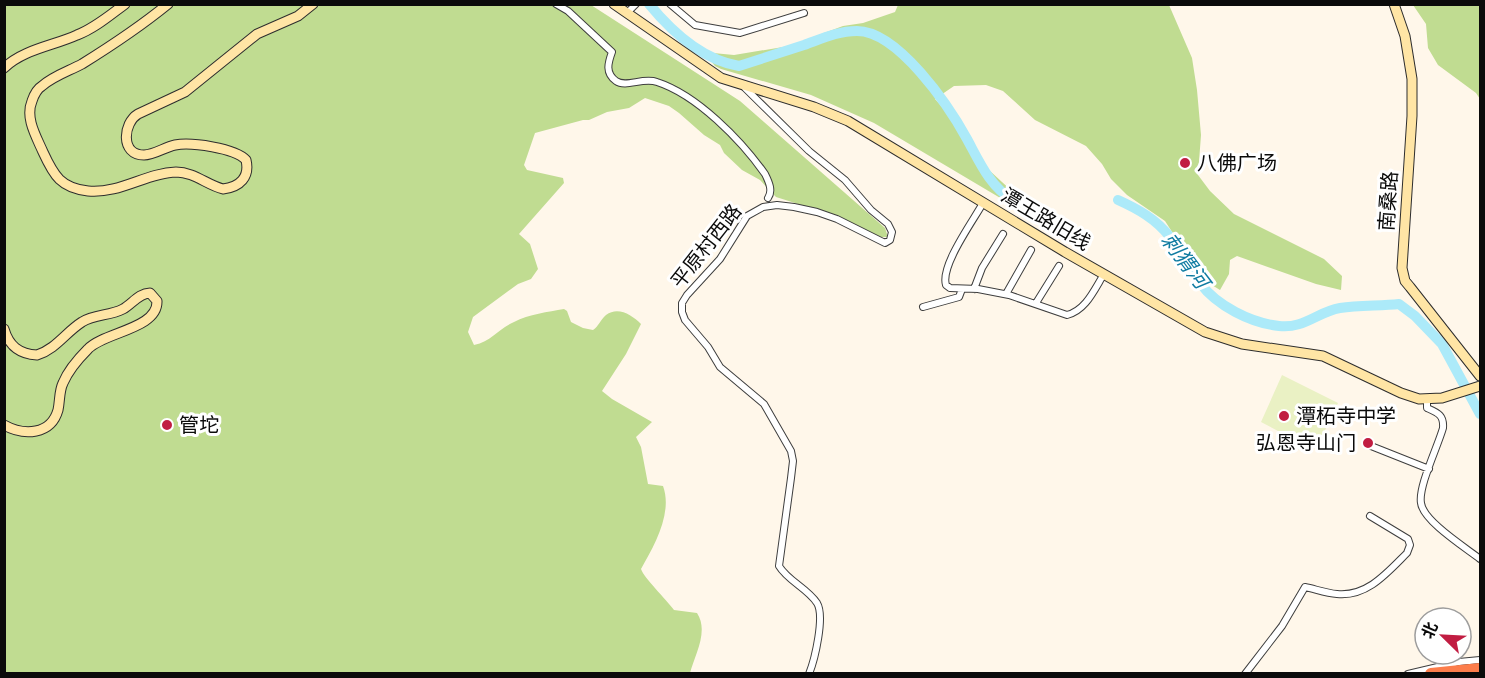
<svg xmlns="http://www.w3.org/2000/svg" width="1485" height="678" viewBox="0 0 1485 678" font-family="'Zilla Slab','Noto Sans SC',serif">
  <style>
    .forest { fill: #c0dc91 }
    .pitch { fill: #eaf1c4 }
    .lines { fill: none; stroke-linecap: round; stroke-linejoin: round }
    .river { stroke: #aceaf9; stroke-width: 10 }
    .street-casing { stroke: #3e3e3e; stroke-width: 8 }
    .secondary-casing { stroke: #2d2d2d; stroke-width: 11 }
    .highway-casing { stroke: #1c1c1c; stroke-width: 14 }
    .street { stroke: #fff; stroke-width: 6 }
    .secondary { stroke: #ffe5a5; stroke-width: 9 }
    .highway { stroke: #fc7d4b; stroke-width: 12 }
    .poi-dot { fill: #c11d42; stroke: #fff; stroke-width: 2 }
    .labels { text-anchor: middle; stroke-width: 6; stroke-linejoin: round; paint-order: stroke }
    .poi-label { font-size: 20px; fill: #0b0b0b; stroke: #fff; text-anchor: start }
    .street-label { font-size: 20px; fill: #0b0b0b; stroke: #fff }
    .water-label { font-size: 21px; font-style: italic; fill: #107ca2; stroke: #fff }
  </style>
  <rect width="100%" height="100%" fill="#fff7ea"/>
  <path class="forest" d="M4,5H591L740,101L885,228L888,237H881L814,209L776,197L760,180L742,170L724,153L720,145L704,135L679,113L669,106L645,98L629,108L607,112L589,120H583L535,133L524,165L527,170L563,178L564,183L519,234L530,244L538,269L531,279L518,284L473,317L468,332L474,345C492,341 498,329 514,322C529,314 548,312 564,309L567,311L571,322L583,328L593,330C599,326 600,320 606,315C618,306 632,315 641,324L626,354L602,391L612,399L652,422L636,437L641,447L648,484L663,486C673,513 654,546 641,569C644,578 666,599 674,610L697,613C709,631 695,655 690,673H5Z
    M898,5H1169L1192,58L1197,90L1201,135L1198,175L1210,191L1234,214L1324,259L1342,276L1341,290L1316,284L1237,256L1230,260L1229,274L1220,290L1207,282L1191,261L1165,221L1127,195L1111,179L1102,164L1086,146L1035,120L1003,91L986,85L954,86L935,99L952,118L964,142L978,160L1014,193L1022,211L874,123L811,95L721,69L715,66L710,60L713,53L734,55L789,46L843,26L863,23L895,12Z
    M1413,5H1480V99L1476,93L1438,65L1428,48L1426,24Z"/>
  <path class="pitch" d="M1282,375L1338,403L1319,443L1309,439L1306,446L1261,422Z"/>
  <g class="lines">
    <path class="river" d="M649,4C672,32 703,60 739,66C760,59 782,52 804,45C821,39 838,31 857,31C898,31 949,106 967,139C979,161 990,187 1013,200
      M1118,200C1138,209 1156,219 1170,237C1182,251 1189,268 1200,283C1217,306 1251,323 1279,326C1304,329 1317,312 1340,308C1359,305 1380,306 1399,304L1415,316L1442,344L1480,414"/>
    <defs>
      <path id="street" d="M556,4L568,11L612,52C608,63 605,73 616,81C626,88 643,77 657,82C697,95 741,140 765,174C769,182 773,191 768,198
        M670,4L695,25L740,33L804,13
        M627,13L636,4
        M745,88L809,151L845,180L871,210L888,224L892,232L890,240L885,243L837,219L817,212L794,207L777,205L763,207L747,216L720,259L687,295L682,303V312L685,320L708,347L720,367L764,404L791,451L793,461L791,478L779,566C788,581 807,588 817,603C825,616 815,659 809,674
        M983,203C973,221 940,266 946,285L950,288L978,289L1009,295L1067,315C1086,310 1094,290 1104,274
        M974,289L982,268L1003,234
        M1006,294L1031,250
        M1036,303L1059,266
        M923,307L959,297L962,289
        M1427,400V408C1438,413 1444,415 1443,428C1438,446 1418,487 1421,503C1423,521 1466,548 1480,559
        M1371,446L1429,469
        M1245,674L1282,626L1305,587C1315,589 1326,593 1337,594C1367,597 1387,573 1407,553L1410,545L1408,539L1370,516
        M1408,674L1459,662L1480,660"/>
      <path id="secondary" d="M168,4C141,26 111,46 82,64C69,71 53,76 42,86C37,89 34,95 32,101C25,118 36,136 43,152C54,176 61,188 88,191C120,194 146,173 176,172C194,172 207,185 223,189C240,187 250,177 246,160C235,148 191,142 175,145C165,147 154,155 144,155C120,155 123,123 138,114L185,92L257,34L298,16L313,4
        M614,4L721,78L814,107L848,121L1065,252L1205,332L1242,344L1323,356L1401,393L1419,399L1442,398L1480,386
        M1394,4L1405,36L1412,79V116L1402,268L1405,281L1410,287L1480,376
        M4,68C24,49 53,46 77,35C95,28 110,15 125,4
        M4,329C9,346 19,354 37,355C56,349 66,332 82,322C94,314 110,316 123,309C132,304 139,293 150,293L157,301C158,329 104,332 88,349C79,358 68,371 63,383C59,391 60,401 58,410C51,435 24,436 4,425"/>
      <path id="highway" d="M1431,674L1480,669"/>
    </defs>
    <use href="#street" class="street-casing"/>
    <use href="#secondary" class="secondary-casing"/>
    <use href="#highway" class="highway-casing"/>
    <use href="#street" class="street"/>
    <use href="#secondary" class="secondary"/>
    <use href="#highway" class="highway"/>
  </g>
  <g class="poi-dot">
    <circle cx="1185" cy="163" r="6"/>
    <circle cx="1284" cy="416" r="6"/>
    <circle cx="167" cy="425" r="6"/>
    <circle cx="1368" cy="443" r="6"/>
  </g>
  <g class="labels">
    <g class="poi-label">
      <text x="1197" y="170">八佛广场</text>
      <text x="1296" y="423">潭柘寺中学</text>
      <text x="179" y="432">管坨</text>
      <text x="1356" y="450" text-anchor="end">弘恩寺山门</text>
    </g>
    <g class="street-label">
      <text transform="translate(1388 201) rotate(-86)" y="7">南桑路</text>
      <text transform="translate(1046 219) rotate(31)" y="7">潭王路旧线</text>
      <text transform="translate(706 246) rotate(-52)" y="7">平原村西路</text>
    </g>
    <g class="water-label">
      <text transform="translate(1185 261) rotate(53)" y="7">刺猬河</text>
    </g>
  </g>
  <rect width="1485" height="678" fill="none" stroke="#0b0b0b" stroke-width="12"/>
  <g transform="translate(1443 636) rotate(294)"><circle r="28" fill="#ffffff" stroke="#9d9d9d" stroke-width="1.5"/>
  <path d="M0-4.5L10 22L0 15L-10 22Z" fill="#c11d42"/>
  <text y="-9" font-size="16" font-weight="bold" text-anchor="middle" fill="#0b0b0b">北</text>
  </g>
</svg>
